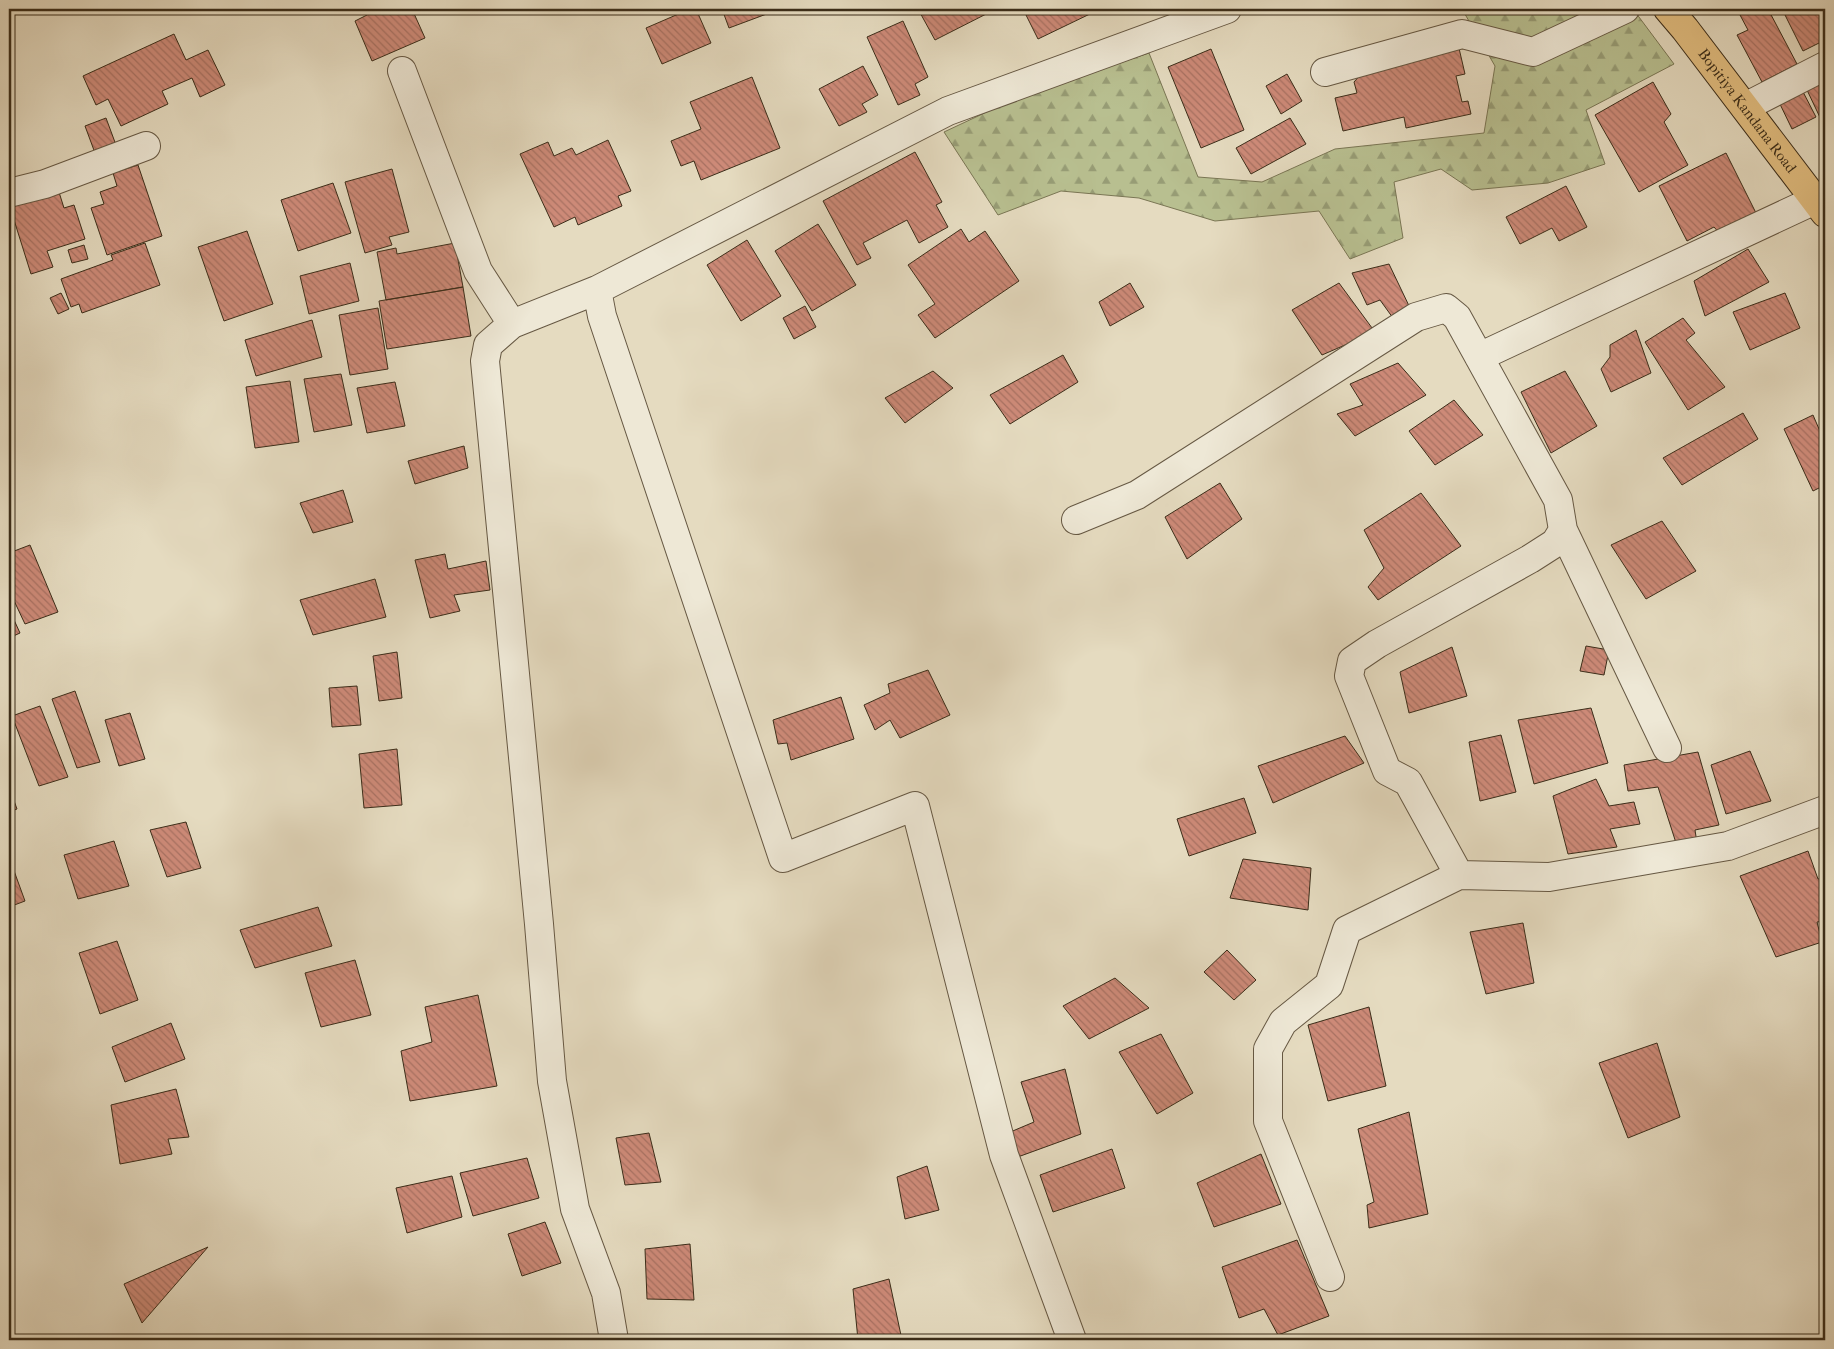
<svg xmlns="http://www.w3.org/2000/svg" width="1834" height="1349" viewBox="0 0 1834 1349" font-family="'IM FELL French Canon',serif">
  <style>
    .forest { fill: url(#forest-firs); stroke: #7a7654 }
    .building { fill: url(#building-back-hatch); stroke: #3b2d19 }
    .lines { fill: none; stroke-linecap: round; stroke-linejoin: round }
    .minor-casing { stroke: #665843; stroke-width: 30 }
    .major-casing { stroke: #3b2d19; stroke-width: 30 }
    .minor { stroke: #eee8d6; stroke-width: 28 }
    .major { stroke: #e2be80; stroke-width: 28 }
    .labels { text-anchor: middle; stroke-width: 4; stroke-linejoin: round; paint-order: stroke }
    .street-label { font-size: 15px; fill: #3b2d19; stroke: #eee8d6 }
  </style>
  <defs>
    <pattern id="forest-firs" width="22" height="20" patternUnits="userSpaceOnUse" patternTransform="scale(1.25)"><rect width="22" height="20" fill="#b8bf90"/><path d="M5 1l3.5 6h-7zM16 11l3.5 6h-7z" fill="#979c75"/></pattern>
    <pattern id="building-back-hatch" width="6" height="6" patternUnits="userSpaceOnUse" patternTransform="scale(1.25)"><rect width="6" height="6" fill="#cd8a78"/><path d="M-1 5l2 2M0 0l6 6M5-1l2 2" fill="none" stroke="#a87162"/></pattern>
  </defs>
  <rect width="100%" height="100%" fill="#e5dbc0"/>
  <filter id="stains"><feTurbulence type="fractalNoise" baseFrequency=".004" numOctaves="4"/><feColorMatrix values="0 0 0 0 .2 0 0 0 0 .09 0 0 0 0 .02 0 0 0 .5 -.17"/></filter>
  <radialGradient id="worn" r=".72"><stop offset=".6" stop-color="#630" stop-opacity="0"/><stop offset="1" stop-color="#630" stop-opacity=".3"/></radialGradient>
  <path class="forest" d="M1462,9H1633L1674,64L1586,110L1605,164L1548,183L1472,190L1441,169L1394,182L1403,238L1350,259L1319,211L1215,221L1139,198L1061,191L998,215L944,132L1023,95L1149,53L1198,177L1262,182L1335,149L1484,133L1495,66Z"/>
  <path class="building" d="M364,9H412L425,38L372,61L355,21L367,15Z
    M690,9H696L711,43L662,64L646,28Z
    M722,9H780L729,28Z
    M918,9H996L935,40Z
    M1023,9H1093L1094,12L1038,39Z
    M1752,9H1768L1797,64L1762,82L1737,35L1748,30L1740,15Z
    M1782,9H1825V40L1803,51Z
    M903,21L928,77L915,84L920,95L898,105L867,37Z
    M174,34L186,60L208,50L225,85L200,97L192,78L162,91L168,104L121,126L108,99L96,105L83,76Z
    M1458,44L1465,74L1456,76L1462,102L1468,101L1471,114L1406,128L1404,117L1343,131L1335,98L1357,93L1354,82L1371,63Z
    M1211,49L1244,130L1201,148L1168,67Z
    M863,66L878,95L862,104L867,112L839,126L819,89Z
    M1287,74L1302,101L1281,114L1266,86Z
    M752,77L780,148L701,180L694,161L681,166L671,141L701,129L690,102Z
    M1653,82L1671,114L1664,122L1688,165L1639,192L1595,115Z
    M1825,82V128L1807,90Z
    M1801,88L1816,117L1792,129L1778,100Z
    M106,118L116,145L95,153L85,126Z
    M1290,118L1306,144L1251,174L1236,148Z
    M608,140L631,191L618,196L622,206L578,225L575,217L554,227L520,154L548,142L554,156L572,148L576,155Z
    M915,152L942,202L936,205L948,227L919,243L907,220L863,243L871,258L857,265L823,201Z
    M1726,153L1758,217L1721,235L1714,227L1687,241L1659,186Z
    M138,165L162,236L107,255L91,208L104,204L100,192L117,186L113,173Z
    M392,169L409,232L389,237L392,245L365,253L345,182Z
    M333,183L351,233L298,251L281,200Z
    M1566,186L1587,227L1559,241L1552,228L1520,244L1506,217Z
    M58,189L64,208L74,205L85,239L47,251L53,267L31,274L9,204Z
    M818,224L856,285L812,311L775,251Z
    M961,229L969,242L985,231L1019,281L935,338L918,315L935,304L908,265Z
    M247,231L273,304L224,321L198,247Z
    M747,240L781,296L741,321L707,265Z
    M145,243L160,285L82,313L79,304L71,307L61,279L113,260L111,255Z
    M455,243L463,287L386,300L377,252L396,248L397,254Z
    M84,245L88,259L72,263L68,250Z
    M1748,249L1769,282L1705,316L1694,281Z
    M350,263L359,301L309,314L300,276Z
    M1389,264L1411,310L1393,318L1380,300L1367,305L1352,273Z
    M1130,283L1144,307L1110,326L1099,302Z
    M1339,283L1375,332L1322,355L1292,310Z
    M463,287L471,336L387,349L379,301Z
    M61,293L69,309L58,314L50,298Z
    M1785,293L1800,328L1750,350L1733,312Z
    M805,306L816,327L794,339L783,318Z
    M378,308L388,369L350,375L339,315Z
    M1683,318L1695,333L1686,340L1725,387L1688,410L1645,342Z
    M312,320L322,357L256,376L245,340Z
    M1636,330L1651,373L1611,392L1601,369L1610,357V345Z
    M1063,355L1078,382L1010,424L990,395Z
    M1398,363L1426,395L1355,436L1337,414L1363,405L1350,384Z
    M933,371L953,388L905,423L885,398Z
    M1565,371L1597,426L1551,453L1521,392Z
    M341,374L352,425L314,432L304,379Z
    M290,381L299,442L255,448L246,387Z
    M395,382L405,426L367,433L357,388Z
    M1454,400L1483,435L1435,465L1409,431Z
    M1743,413L1758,439L1682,485L1663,458Z
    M1813,415L1825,443V485L1813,491L1784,429Z
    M464,446L468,468L415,484L408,461Z
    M1220,483L1242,519L1187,559L1165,517Z
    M343,490L353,522L313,533L300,503Z
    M1421,493L1461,546L1378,600L1368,587L1384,568L1364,530Z
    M1662,521L1696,571L1646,599L1611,545Z
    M30,545L58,612L25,624L9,590V553Z
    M445,554L448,569L486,561L490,590L454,595L460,611L430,618L415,560Z
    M375,579L386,617L313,635L300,600Z
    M9,609L20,633L9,638Z
    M1586,646L1609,650L1604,675L1580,671Z
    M1452,647L1467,696L1409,713L1400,672Z
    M397,652L402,698L379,701L373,656Z
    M928,670L950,715L900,738L890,720L875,730L864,705L890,693L888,684Z
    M357,686L361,725L332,727L329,688Z
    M75,691L100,762L77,768L52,699Z
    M841,697L854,739L791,760L787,743L778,744L773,720Z
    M40,706L68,777L39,786L12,716Z
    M1591,708L1608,763L1534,784L1518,720Z
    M130,713L145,759L119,766L105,720Z
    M1501,735L1516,792L1480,801L1469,742Z
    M1345,736L1364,763L1273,803L1258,766Z
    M397,749L402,805L364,808L359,754Z
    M1750,751L1771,801L1726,814L1711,765Z
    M1698,752L1719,825L1695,830L1697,843L1677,846L1658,787L1628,791L1624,765Z
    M1596,779L1609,806L1634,802L1640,824L1610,829L1617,847L1568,854L1553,796Z
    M9,787L17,809L9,812Z
    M1244,798L1256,833L1189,856L1177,819Z
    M186,822L201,868L167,877L150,830Z
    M114,841L129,886L78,899L64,855Z
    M1808,851L1818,879L1825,878V921L1817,922L1822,942L1776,957L1740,876Z
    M9,857L25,901L9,907Z
    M1243,859L1311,868L1308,910L1230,898Z
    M318,907L332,946L255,968L240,930Z
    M1523,923L1534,983L1486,994L1470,932Z
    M117,941L138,1000L100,1014L79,953Z
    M1227,950L1256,980L1234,1000L1204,972Z
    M355,960L371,1015L321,1027L305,973Z
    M1115,978L1149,1008L1089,1039L1063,1006Z
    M478,995L497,1086L410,1101L401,1051L432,1042L425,1007Z
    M1369,1007L1386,1086L1328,1101L1308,1025Z
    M171,1023L185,1059L125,1082L112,1047Z
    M1161,1034L1193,1093L1157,1114L1119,1052Z
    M1657,1043L1680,1117L1628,1138L1599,1063Z
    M1065,1069L1081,1134L1015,1158L1008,1133L1034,1122L1021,1082Z
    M176,1089L189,1137L168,1139L172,1154L120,1164L111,1105Z
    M1409,1112L1428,1214L1369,1228L1367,1205L1374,1202L1358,1129Z
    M649,1133L661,1182L625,1185L616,1138Z
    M1112,1149L1125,1188L1053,1212L1040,1175Z
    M1261,1154L1281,1204L1214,1227L1197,1183Z
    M527,1158L539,1198L473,1216L460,1173Z
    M927,1166L939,1210L905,1219L897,1177Z
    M452,1176L462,1217L407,1233L396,1188Z
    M545,1222L561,1263L522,1276L508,1234Z
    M1297,1240L1329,1316L1278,1335L1264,1309L1239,1318L1222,1267Z
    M690,1244L694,1300L647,1299L645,1249Z
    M208,1247L142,1323L124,1284Z
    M889,1279L902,1340H858L853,1289Z"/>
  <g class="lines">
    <defs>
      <path id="minor" d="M402,71L478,271L512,324
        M1325,72L1462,34L1533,52L1625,9
        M1745,107L1825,66
        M9,193L45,184L146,146
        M597,290L602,316L783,858L915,806L1004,1155L1072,1340
        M1479,357L1815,200
        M1076,520L1137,495L1416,317L1446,308L1457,317L1558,500L1563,530L1555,543L1530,559L1377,644L1352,661L1349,676L1387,771L1408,782L1459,875
        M1563,530L1667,748
        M1330,1277L1268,1121V1049L1283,1022L1329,985L1347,930L1459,875L1549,877L1728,846L1825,810
        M614,1340L606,1293L575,1209L552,1081L539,924L485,361L488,345L512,324L597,290L948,111L1227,9"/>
      <g id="major">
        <path id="s1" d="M1668,9L1685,29L1825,213"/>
      </g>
    </defs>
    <use href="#minor" class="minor-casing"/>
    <use href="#major" class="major-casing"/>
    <use href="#minor" class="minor"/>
    <use href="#major" class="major"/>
  </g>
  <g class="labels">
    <g class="street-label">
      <text dy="5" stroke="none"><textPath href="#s1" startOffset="129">Bopitiya Kandana Road</textPath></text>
    </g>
  </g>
  <rect width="1834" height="1349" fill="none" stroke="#e5dbc0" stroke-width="30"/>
  <rect x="10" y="10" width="1814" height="1329" fill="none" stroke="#3b2d19" stroke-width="2.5"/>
  <rect x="15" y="15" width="1804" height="1319" fill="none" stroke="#3b2d19"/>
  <rect width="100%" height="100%" filter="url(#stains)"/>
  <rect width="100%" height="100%" fill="url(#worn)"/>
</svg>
